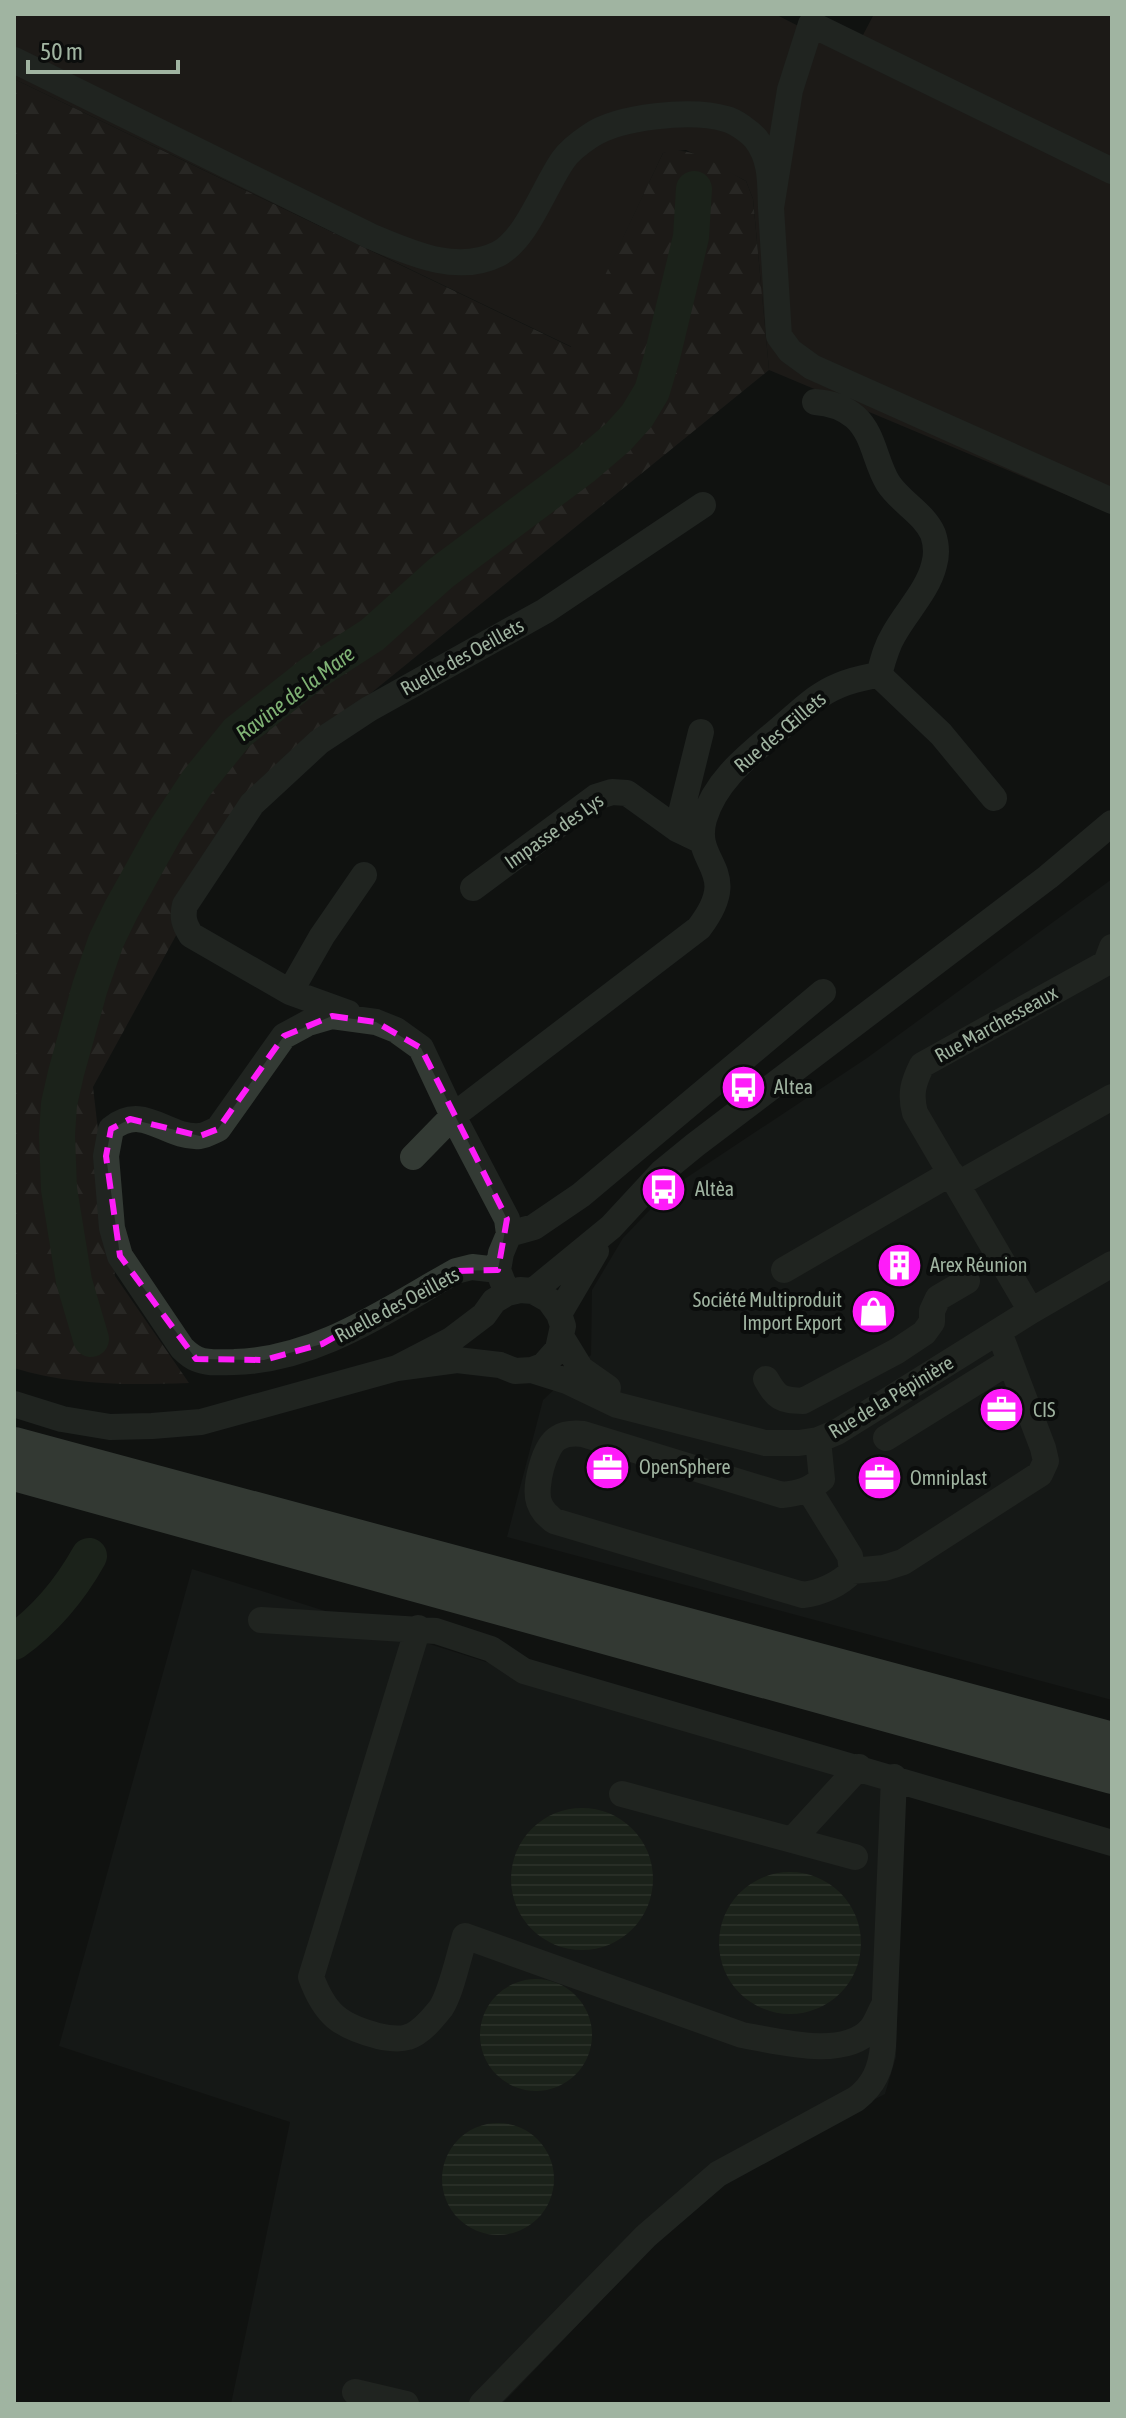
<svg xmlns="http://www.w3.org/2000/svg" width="1126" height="2418" viewBox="0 0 1126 2418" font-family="'Asap Condensed',sans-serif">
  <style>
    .built { fill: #1c1f1d }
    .grass { fill: #2a2520 }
    .forest { fill: url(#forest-firs) }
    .water { fill: url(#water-rules) }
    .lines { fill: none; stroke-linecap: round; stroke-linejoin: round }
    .river { stroke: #293626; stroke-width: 36 }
    .minor { stroke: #333a34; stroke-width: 26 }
    .highway { stroke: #5d695e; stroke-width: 36 }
    .marked { fill: none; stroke: #fe1cf9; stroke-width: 6; stroke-dasharray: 16 10; stroke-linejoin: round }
    .labels { text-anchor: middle; stroke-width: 8; stroke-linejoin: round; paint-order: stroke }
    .street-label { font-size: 20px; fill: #a0b4a1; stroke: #0b0d0c }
    .poi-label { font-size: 20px; fill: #a0b4a1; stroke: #0b0d0c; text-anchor: start }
    .water-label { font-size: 22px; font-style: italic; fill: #7fb274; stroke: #0b0d0c }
  </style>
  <defs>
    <pattern id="forest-firs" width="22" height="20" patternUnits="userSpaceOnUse" patternTransform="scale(2)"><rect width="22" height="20" fill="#2a2520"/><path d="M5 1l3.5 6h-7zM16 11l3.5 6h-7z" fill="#46423d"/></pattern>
    <pattern id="water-rules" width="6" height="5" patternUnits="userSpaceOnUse" patternTransform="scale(2)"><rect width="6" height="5" fill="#293626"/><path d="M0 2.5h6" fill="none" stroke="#455142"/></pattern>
  </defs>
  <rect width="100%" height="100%" fill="#101211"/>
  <path class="built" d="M1112,879V1700L507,1537L543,1400L591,1355L592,1290L623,1238L671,1188L867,1058Z
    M192,1569L904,1794L896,2057L885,2094L714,2182L502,2404H231L290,2122L59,2046Z"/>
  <path class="grass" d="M14,14H775L853,54L874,14H1112V514L769,370L753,199L746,181L686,150L663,153L572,347L14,79Z"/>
  <path class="forest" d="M14,79L571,347L663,153C691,143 721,168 746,181L753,199L769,370L259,784L93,1087L115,1276L189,1383C127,1385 73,1386 14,1368Z"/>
  <path class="water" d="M511 1879a71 71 0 1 1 142 0a71 71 0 1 1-142 0Z
    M719 1943a71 71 0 1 1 142 0a71 71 0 1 1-142 0Z
    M480 2035a56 56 0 1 1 112 0a56 56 0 1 1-112 0Z
    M442 2179a56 56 0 1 1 112 0a56 56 0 1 1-112 0Z"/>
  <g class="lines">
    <path class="river" d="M91,1339L74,1281L59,1189L57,1135L59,1104L66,1073L90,987L106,941L121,910L165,831L198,781L237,733L313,673L372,635L441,573L583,467L618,437L637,416L652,391L662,357L691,237L694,189
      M14,1642C46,1619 70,1590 89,1556"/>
    <path class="minor" d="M14,60L370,236C409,252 456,275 498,254C527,239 544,187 563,160C569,151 581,142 590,136C619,116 692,109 726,119C735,121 750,132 756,139C772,160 770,183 771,208L790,90L811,24L1112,171
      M771,208L779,336L790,351L812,367L1112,501
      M879,675L941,734L994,798
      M677,829L701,732
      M473,888L596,797L612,792L627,793L677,829L702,841
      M290,992L322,936L364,875
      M348,1013L290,992L191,935C184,924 182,917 185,905L252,804L319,742L369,709L545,611L703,505
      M413,1157L453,1116L699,928C744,869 691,865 704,819C716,778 752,753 783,726C795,716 808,703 821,695C839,683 858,678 879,675C883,660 886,647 894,634C906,612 928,590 934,565C937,555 936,543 933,534C924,513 900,502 888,483C875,462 874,434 855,417C843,407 831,403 815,402
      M958,1184L1112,1097
      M509,1234L534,1227L581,1195L823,992
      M498,1270L472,1267L456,1271C386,1310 317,1360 234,1362C222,1362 208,1364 197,1359C192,1357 186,1352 182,1348L120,1256L112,1228L106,1156L111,1129C144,1102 166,1139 200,1136C206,1135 213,1131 218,1129L284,1036L308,1023L332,1016L376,1022L396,1030L421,1048L453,1116L507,1219L509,1234L501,1253L498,1270L507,1293
      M784,1270L951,1173
      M533,1291L611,1227L662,1172L695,1145L1048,877L1112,823
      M1031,1311L915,1113C910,1094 913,1083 922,1065L1106,963L1112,947
      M559,1314L596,1251
      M562,1338L581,1369L608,1388
      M532,1370L567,1381L617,1405L765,1443H799L818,1440L837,1432L1031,1311L1112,1264
      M766,1379C777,1398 780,1400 803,1401L897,1351L924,1333L932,1322V1311L938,1298L967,1281
      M14,1404L62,1419L110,1427L152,1426L201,1422L397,1368L457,1360L500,1365L515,1371L532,1370L543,1366L558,1349L563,1326L559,1314L549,1300L533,1291L520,1290L507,1293L494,1301L484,1315L451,1340L397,1368
      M886,1438L1010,1361
      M809,1490L850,1556L852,1571C841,1584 820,1593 803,1595L554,1521C547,1515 542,1511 539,1502C534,1487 544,1446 558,1438C566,1433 574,1433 583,1434L782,1495C799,1493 809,1491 822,1479L818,1440
      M852,1571L884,1568L903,1562L1040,1474L1046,1461L1043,1448L999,1332
      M261,1620L436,1631L491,1649L524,1671L1112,1843
      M418,1628L311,1977C325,2015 340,2026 378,2036C387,2038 399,2040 408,2037C421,2033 433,2018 441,2008C451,1993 459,1955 465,1936L742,2035C777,2041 844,2060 871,2029C876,2023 879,2014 883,2007
      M622,1794L855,1857
      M792,1840L859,1767
      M355,2392L406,2404
      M482,2404L646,2236L718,2174L856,2099C874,2085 881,2069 883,2046L894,1777"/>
    <path class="highway" d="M14,1445L1112,1740
      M14,1473L1112,1776"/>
  </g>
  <path d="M0 0H1126V2418H0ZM332,1016L376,1022L421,1048L507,1219L498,1270L456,1271L322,1344L264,1360L196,1359L120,1256L106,1156L111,1129L130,1119L200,1136L218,1129L284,1036Z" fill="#101211" fill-opacity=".55" fill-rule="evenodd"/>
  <path class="marked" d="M332,1016L376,1022L421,1048L507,1219L498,1270L456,1271L322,1344L264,1360L196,1359L120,1256L106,1156L111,1129L130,1119L200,1136L218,1129L284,1036Z"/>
  <defs>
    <symbol id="bus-disc" viewBox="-11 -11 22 22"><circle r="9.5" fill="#fe1cf9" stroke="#0b0d0c"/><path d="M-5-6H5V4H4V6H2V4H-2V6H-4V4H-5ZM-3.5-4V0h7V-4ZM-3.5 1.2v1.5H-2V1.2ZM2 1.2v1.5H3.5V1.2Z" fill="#fff"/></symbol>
    <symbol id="building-disc" viewBox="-11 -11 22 22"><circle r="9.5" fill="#fe1cf9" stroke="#0b0d0c"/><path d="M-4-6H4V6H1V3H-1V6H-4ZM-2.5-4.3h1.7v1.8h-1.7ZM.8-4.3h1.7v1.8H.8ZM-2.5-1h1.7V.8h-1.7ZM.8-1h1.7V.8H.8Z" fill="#fff"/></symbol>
    <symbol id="shop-disc" viewBox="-11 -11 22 22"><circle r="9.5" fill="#fe1cf9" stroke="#0b0d0c"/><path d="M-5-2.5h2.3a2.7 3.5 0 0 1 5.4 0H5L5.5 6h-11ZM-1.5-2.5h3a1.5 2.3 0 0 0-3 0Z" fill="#fff"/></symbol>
    <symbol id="office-disc" viewBox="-11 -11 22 22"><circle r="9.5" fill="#fe1cf9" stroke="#0b0d0c"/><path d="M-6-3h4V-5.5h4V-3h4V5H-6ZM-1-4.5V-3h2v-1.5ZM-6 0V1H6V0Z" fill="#fff"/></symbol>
  </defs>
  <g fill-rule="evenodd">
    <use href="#bus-disc" x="718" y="1062" width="51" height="51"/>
    <use href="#bus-disc" x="638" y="1164" width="51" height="51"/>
    <use href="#building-disc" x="874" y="1240" width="51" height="51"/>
    <use href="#shop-disc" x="848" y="1286" width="51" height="51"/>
    <use href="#office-disc" x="976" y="1384" width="51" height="51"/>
    <use href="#office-disc" x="582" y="1442" width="51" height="51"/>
    <use href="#office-disc" x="854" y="1452" width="51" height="51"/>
  </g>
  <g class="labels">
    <g class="street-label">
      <text transform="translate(462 657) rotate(-29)" y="7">Ruelle des Oeillets</text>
      <text transform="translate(780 732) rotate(-40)" y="7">Rue des Œillets</text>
      <text transform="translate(554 831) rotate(-35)" y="7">Impasse des Lys</text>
      <text transform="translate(996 1024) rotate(-29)" y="7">Rue Marchesseaux</text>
      <text transform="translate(397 1305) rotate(-28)" y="7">Ruelle des Oeillets</text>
      <text transform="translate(891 1397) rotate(-31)" y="7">Rue de la Pépinière</text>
    </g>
    <g class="poi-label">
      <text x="774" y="1094">Altea</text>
      <text x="695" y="1196">Altèa</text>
      <text x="930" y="1272">Arex Réunion</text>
      <text x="842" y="1307" text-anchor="end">Société Multiproduit<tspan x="842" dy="23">Import Export</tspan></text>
      <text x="1033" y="1417">CIS</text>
      <text x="639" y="1474">OpenSphere</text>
      <text x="910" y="1485">Omniplast</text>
    </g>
    <g class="water-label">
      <text transform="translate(295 693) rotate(-37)" y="8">Ravine de la Mare</text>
    </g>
  </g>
  <rect width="1126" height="2418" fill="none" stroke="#a0b4a1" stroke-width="32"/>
  <path d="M28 60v12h150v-12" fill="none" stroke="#a0b4a1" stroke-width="4"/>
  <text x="40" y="60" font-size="24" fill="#a0b4a1" stroke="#0b0d0c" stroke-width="6" paint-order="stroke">50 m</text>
</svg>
